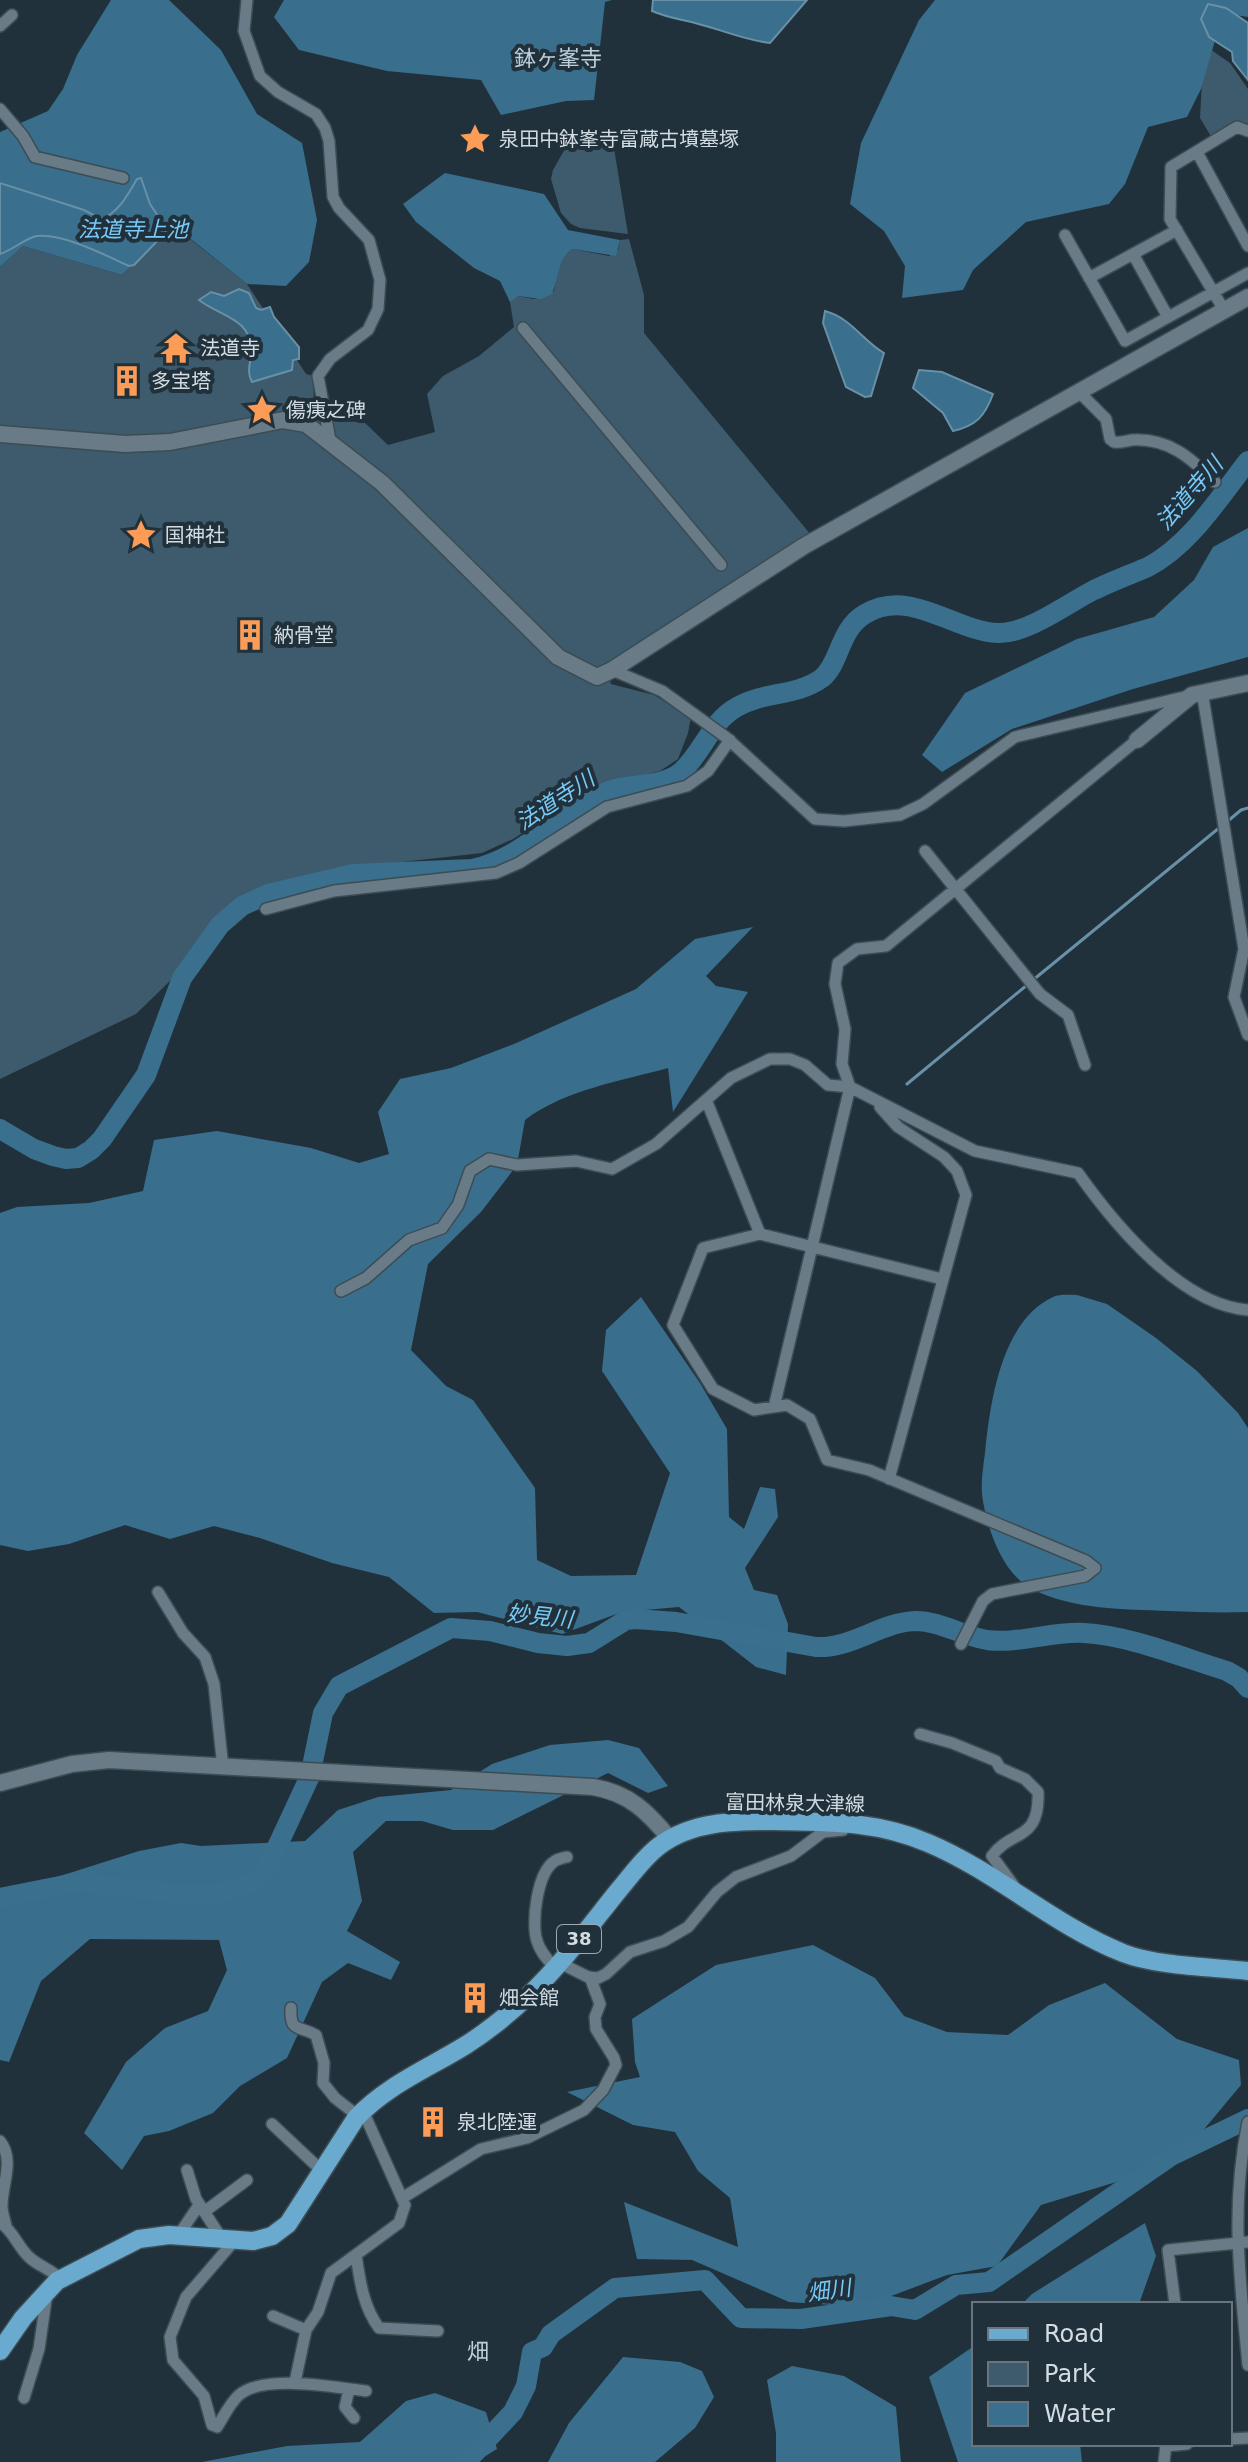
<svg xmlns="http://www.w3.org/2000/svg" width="1248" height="2462" viewBox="0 0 1248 2462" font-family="'DejaVu Sans','Noto Sans JP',sans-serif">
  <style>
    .green { fill: #3d5b6c }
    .forest { fill: #396e8c }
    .water { fill: #3a6f8d; stroke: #6890a6; stroke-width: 2 }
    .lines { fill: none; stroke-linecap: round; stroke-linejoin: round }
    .stream { stroke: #6890a6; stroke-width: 3 }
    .river { stroke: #3a6f8d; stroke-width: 20 }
    .street-casing { stroke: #3d4c53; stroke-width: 14 }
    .secondary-casing { stroke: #3d4c53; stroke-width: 19 }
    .primary-casing { stroke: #3d4c53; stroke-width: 21 }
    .street { stroke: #687b86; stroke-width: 11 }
    .secondary { stroke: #687b86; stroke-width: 16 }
    .primary { stroke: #69aace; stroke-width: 18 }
    .labels { text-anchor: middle; stroke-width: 8; stroke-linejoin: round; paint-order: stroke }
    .shield { fill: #21313b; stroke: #9da9b0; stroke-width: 2 }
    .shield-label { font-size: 18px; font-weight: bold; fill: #d2dce2 }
    .poi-label { font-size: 20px; fill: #d2dce2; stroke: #21313b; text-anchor: start }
    .street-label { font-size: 20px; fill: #d2dce2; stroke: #21313b }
    .neighbourhood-label { font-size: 22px; fill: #bbcfdb; stroke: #21313b }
    .water-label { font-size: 22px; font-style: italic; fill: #78c9f7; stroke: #21313b }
  </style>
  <rect width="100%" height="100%" fill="#21313b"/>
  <path class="green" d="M1204,45L1230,63L1248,89V126L1212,138L1200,118Z
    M572,131L610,138L613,142L628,234L580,228L571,224L561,213L551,179L553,170L570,140Z
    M171,224L247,284L306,374L313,376L314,404L326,408H333L337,420L365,423L388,445L435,432L427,394L443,376L479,356L514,327L510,302L512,298L518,296L534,299L554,291C557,275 559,258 573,249L609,256L618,250L620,240L629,239L644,295V333L811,535L618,658L604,664L611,684L654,695L691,717L688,733L678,759L660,771L598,786L513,839L482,853L339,869L267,887L218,924L172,979L136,1014L0,1079V267L23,246L122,275Z"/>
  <path class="forest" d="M111,0H169L221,50L257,114L302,143L317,220L309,262L286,286L247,284L172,224L122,275L23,246L0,267V132L48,111L63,89L77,55Z
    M284,0H612L605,2L594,100L566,101L501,115L481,80L387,71L299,50L274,17Z
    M935,0H1248V17L1223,13L1201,89L1187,117L1148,127L1125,184L1109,204L1026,222L973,270L963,290L902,298L905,266L884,231L850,204L861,143L919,20Z
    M445,173L544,194L568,230L620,240L616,256L573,249C557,259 559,278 552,294L541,299L518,296L510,302L500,281L474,268L416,222L403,204Z
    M1248,528V657L1133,689L1012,729L942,772L922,755L965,693L1077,639L1154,617L1194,580L1213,547Z
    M753,927L706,976L716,986L748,992L673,1112L668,1068C621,1081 564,1090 525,1120L517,1165L481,1212L428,1264L411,1350L446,1386L473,1400L535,1488L537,1560L571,1576L636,1575L670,1473L602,1371L606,1330L641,1297L700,1383L727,1429L729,1517L744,1529L760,1487L775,1489L778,1517L745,1568L754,1590L777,1595L788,1624L786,1675L756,1667L679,1607L622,1612L562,1634L477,1612L434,1613L389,1577L332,1563L260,1538L214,1526L170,1539L125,1525L69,1544L28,1551L0,1545V1213L17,1207L89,1203L143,1191L154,1140L217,1131L311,1148L359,1163L389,1154L378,1112L400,1079L451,1068L514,1044L636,989L695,939Z
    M1077,1295L1107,1304L1156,1338L1197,1371L1238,1413L1248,1428V1612C1221,1613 1196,1612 1169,1611C1123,1609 1074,1610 1032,1589C1003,1574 988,1531 983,1501C980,1486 983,1468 985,1453C990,1403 1001,1321 1053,1297C1059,1294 1069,1295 1077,1295Z
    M608,1740L639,1748L668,1786L648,1793L608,1773L493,1830H453L422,1821H386L353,1852L362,1901L347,1931L400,1962L391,1980L348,1963L322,1982L287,2058L240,2086L213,2113L169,2131L144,2136L122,2170L84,2133L126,2062L165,2028L208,2011L227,1970L219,1940L90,1939L41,1981L9,2062L0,2060V1895L139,1851L181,1843L201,1846L305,1841L338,1810L378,1797L451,1790L492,1764L550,1745Z
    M813,1945L875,1978L904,2016L947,2032L1008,2035L1049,2005L1105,1983L1177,2039L1239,2060L1241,2085L1175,2164L1041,2205L997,2266L947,2275L862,2307L789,2302L692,2260L637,2259L624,2202L738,2247L730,2198L698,2171L675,2132L633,2125L567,2092L640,2077L635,2062L632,2019L716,1965Z
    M1145,2223L1156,2256L1139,2304H1022L1032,2294Z
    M974,2346V2444H1080L1082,2462H958L929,2377Z
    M623,2357L680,2362L702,2371L714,2397L695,2428L655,2462H548L569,2423Z
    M792,2366L844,2376L896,2407L901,2462H776V2433L767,2380Z
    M435,2393L486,2412L497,2449L476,2462H202L287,2446L360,2442L406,2401Z"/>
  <path class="water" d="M653,0H807L770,43C745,40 725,31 702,25C685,20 668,18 652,11Z
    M1208,4L1226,8L1248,23V80L1233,61L1232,52L1209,37L1201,19Z
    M141,178L150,204L166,228L165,233L134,265L129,266C107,256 57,230 33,237C22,241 12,250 0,254V183L84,210L101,219C118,214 129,193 137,179Z
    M239,289L249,293L256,308L261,310L270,307L274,317L299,347V359L293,360L292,370L252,382C246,372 251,362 251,351C252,318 219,316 199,300L211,292L224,296Z
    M825,311C851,318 862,340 884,353L871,396L865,397L846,387L823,323Z
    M919,370L942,372L993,394C985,416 976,426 953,431L943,413L913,388Z"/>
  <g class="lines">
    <path class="stream" d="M1228,821L1241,810L1248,808
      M1033,980L1219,828
      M907,1084L1027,985"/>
    <path class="river" d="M0,1129L34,1149L53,1156L66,1159L78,1158L91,1150L102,1139L146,1075L182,978L220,925L242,906L268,894L353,874L472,869C524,858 556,816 602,794C627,781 660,790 682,771C703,752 711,721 737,707C764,691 796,697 822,678C840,664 839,629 865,614C910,587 953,631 998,633C1027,634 1067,604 1092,591C1110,582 1129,575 1148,567C1190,545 1219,498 1248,461
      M0,1898L80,1882L186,1895L227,1892L255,1881L270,1862L310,1776L323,1713L339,1686L451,1628L490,1631L538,1643L567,1646L589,1643L626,1620L636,1619L676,1622L816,1647C852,1649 880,1622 916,1621C940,1621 962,1636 987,1640C1019,1644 1052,1631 1084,1633C1128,1635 1184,1658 1227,1671L1239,1678L1248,1688
      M466,2462L513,2412L526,2386L532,2352L543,2347L551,2334L615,2288L705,2280L741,2318L801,2319L891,2306L915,2310L956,2285L989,2282L1171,2156L1248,2119"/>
    <defs>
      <path id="street" d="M247,0L244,31L260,76L278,92L316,114L325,128L329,141L333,197L339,208L369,240L380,280L378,309L368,330L330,359L318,376L330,440
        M0,26L12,15
        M0,109L23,136L35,157L123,178
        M1197,152L1248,246
        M1065,235L1125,341L1248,273
        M1133,254L1168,317
        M1089,278L1177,230
        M1224,310L1170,219L1171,167L1237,127L1248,131
        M523,328L721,565
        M1079,392L1106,419L1110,439L1114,442C1121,443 1125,441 1132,440C1169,438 1191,458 1215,482
        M612,670L662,691L727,738L815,819L844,821L900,815L923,804L1015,737L1188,696
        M1202,691L1244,949L1234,997L1248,1035
        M1137,740L886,946L857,949L838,963L835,984L845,1029L842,1064L850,1087L975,1151L1078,1173C1115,1225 1181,1305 1248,1310
        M925,851L1040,994L1068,1015L1085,1065
        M266,909L334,891L496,873L519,863L607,807L687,786L708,771L730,740
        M707,1102L760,1234L942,1279
        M880,1107L898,1127L944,1157L957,1171L966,1195L889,1479
        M760,1234L703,1248L673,1325L713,1389L754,1410L787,1405L810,1419L827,1460L869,1470L1086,1561L1095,1568L1085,1576L992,1594L983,1601L961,1644
        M341,1291L366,1278L409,1240L442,1228L458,1205L470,1171L489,1159L517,1165L576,1161L612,1169L656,1144L731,1078L770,1059H790L805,1065L828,1085L850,1087L774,1407
        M158,1592L183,1633L205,1657L214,1684L223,1768
        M920,1734L952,1743L996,1761L1000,1768L1025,1779L1038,1792C1040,1842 1011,1829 992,1856L1014,1886
        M560,1963L588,1977L598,1978L606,1974L630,1952L664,1941L688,1927L717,1892L736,1877L791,1856L823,1832L843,1830
        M555,1968C548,1960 540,1952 537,1941C531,1923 537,1872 555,1861C555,1860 566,1857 567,1857
        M291,2008C290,2033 298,2025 316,2035L324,2063L323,2083L335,2098L358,2116
        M1248,2122C1230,2208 1240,2279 1248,2365
        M272,2124L322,2171
        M0,2141C15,2160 2,2184 2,2206C2,2213 5,2220 6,2226
        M187,2170L196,2199L222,2239
        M404,2197L481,2149L527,2138L584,2110L603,2090L616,2065L614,2058L596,2029L595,2017L600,2004L590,1977
        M204,2212L247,2180
        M1,2223C14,2232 18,2247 29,2257C37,2265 50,2269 61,2279
        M178,2236L199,2205
        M235,2240L186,2297L170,2337L173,2360L204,2396L212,2425L217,2427C224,2416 230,2403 239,2395C263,2374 336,2387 366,2391
        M356,2255C360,2281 363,2306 379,2328L438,2331
        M1175,2304L1168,2250L1248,2242
        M273,2316L306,2330
        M295,2382L306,2330L318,2312L331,2273L399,2223L405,2205L363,2111
        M349,2389L345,2407L354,2418
        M24,2398L39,2349L47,2293
        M1230,2439L1248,2438
        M1166,2446L1187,2444
        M1164,2462L1166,2444"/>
      <path id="secondary" d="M0,434L125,444L170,442L283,420L306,424L382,483L558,657L597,677L612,670L804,546L1248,297
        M1137,740L1192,695L1248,683
        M0,1783L72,1764L109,1760L593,1787C629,1793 648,1812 670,1839"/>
      <path id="primary" d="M0,2351L23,2318L57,2281L139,2239L169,2235L253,2241L272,2236L288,2224L356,2118C387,2085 429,2068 466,2045C488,2031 509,2014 528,1996C562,1964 589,1927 618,1891C631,1876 643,1858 659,1846C692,1821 735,1821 774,1821C829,1822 877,1821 928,1843C997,1872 1053,1925 1123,1953C1156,1966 1211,1967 1248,1971"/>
    </defs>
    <use href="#street" class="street-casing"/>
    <use href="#secondary" class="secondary-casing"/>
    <use href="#primary" class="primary-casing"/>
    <use href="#street" class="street"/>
    <use href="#secondary" class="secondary"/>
    <use href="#primary" class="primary"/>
  </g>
  <defs>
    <symbol id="sight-bare" viewBox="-9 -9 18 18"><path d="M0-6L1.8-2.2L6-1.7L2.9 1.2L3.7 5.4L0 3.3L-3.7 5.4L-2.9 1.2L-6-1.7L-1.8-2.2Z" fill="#fd9c56" stroke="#21313b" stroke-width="2.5" paint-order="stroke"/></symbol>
    <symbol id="temple-bare" viewBox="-9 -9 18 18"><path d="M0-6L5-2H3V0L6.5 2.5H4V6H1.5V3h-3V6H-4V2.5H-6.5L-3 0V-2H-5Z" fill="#fd9c56" stroke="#21313b" stroke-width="2.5" paint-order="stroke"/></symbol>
    <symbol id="building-bare" viewBox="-9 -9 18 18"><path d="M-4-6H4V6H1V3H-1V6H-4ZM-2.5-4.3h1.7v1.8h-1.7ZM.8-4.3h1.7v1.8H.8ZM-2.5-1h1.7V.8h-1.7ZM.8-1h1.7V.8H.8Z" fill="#fd9c56" stroke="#21313b" stroke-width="2.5" paint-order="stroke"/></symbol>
  </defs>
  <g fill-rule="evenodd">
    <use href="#sight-bare" x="453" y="117" width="44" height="44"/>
    <use href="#temple-bare" x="154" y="326" width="44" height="44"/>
    <use href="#building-bare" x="105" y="359" width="44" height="44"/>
    <use href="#sight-bare" x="240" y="388" width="44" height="44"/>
    <use href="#sight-bare" x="119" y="513" width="44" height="44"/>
    <use href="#building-bare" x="228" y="613" width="44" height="44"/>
    <use href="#building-bare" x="453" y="1976" width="44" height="44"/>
    <use href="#building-bare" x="411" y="2100" width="44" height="44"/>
  </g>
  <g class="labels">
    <rect class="shield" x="557" y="1925" width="44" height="28" rx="6"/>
    <g class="shield-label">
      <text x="579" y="1945">38</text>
    </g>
    <g class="poi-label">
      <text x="499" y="146">泉田中鉢峯寺富蔵古墳墓塚</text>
      <text x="200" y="355">法道寺</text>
      <text x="151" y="388">多宝塔</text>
      <text x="286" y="417">傷痍之碑</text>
      <text x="165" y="542">国神社</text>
      <text x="274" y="642">納骨堂</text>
      <text x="499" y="2005">畑会館</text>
      <text x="457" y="2129">泉北陸運</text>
    </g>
    <g class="street-label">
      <text transform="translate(795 1803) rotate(1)" y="7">富田林泉大津線</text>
    </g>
    <g class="neighbourhood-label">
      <text x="558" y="66">鉢ヶ峯寺</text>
      <text x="478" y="2359">畑</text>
    </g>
    <g class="water-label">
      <text x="133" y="237">法道寺上池</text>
      <text transform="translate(1189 493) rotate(-49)" y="8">法道寺川</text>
      <text transform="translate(555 800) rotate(-33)" y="8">法道寺川</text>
      <text transform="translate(540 1616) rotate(6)" y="8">妙見川</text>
      <text transform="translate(829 2290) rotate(-8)" y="8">畑川</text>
    </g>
  </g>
  <rect x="972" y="2302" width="260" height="144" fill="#21313b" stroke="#68757e" stroke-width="2"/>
  <rect x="988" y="2328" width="40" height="12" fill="#69aace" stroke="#68757e" stroke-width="2"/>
  <text x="1044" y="2342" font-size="24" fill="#d2dce2">Road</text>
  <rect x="988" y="2362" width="40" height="24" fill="#3d5b6c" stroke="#68757e" stroke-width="2"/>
  <text x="1044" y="2382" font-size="24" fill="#d2dce2">Park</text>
  <rect x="988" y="2402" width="40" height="24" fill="#3a6f8d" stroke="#68757e" stroke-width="2"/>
  <text x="1044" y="2422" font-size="24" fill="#d2dce2">Water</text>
</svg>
